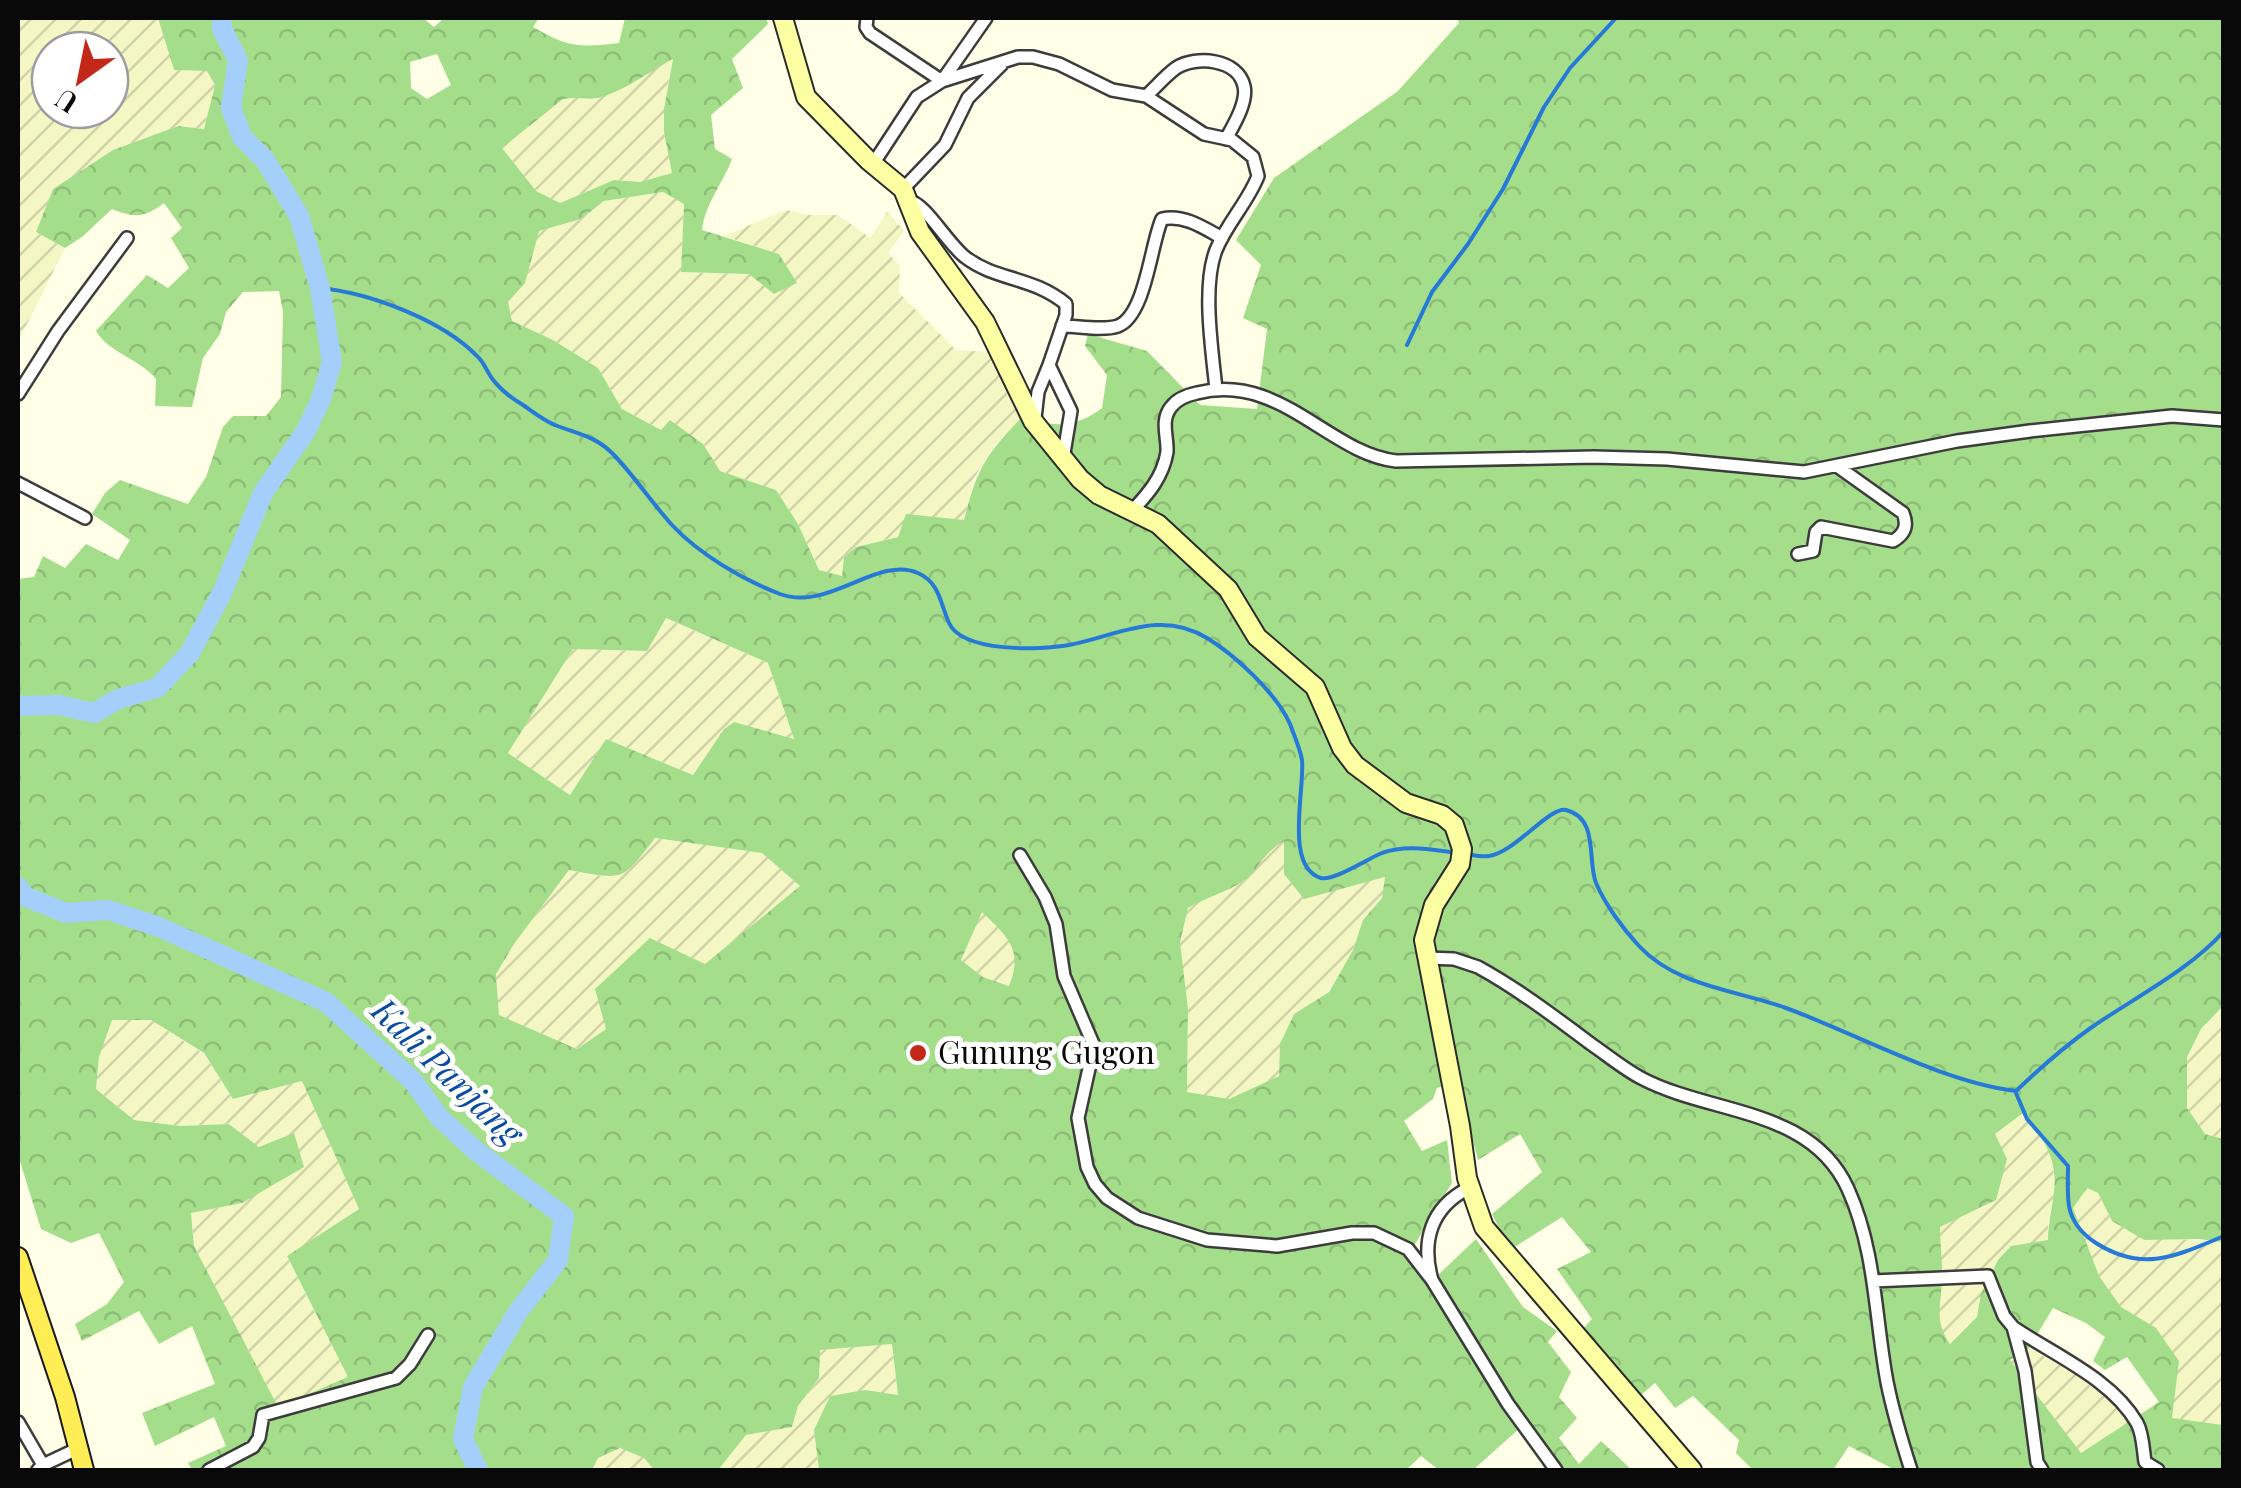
<svg xmlns="http://www.w3.org/2000/svg" width="2241" height="1488" viewBox="0 0 2241 1488" font-family="'Playfair Display',serif">
  <style>
    .farmland { fill: url(#farmland-furrows); fill-rule: evenodd }
    .forest { fill: url(#forest-crowns); fill-rule: evenodd }
    .lines { fill: none; stroke-linecap: round; stroke-linejoin: round }
    .stream { stroke: #2779d8; stroke-width: 4 }
    .river { stroke: #a5cffb; stroke-width: 20 }
    .street-casing { stroke: #3c3c3c; stroke-width: 16 }
    .secondary-casing { stroke: #2b2b2b; stroke-width: 22 }
    .primary-casing { stroke: #1a1a1a; stroke-width: 22 }
    .street { stroke: #fff; stroke-width: 11 }
    .secondary { stroke: #fcffa1; stroke-width: 18 }
    .primary { stroke: #ffed56; stroke-width: 18 }
    .poi-dot { fill: #c32718; stroke: #fff; stroke-width: 4 }
    .labels { text-anchor: middle; stroke-width: 10; stroke-linejoin: round; paint-order: stroke }
    .poi-label { font-size: 32px; fill: #090909; stroke: #fff; text-anchor: start }
    .water-label { font-size: 35px; font-style: italic; fill: #0b4ba3; stroke: #fff }
  </style>
  <defs>
    <pattern id="farmland-furrows" width="10" height="10" patternUnits="userSpaceOnUse" patternTransform="scale(2.5)"><rect width="10" height="10" fill="#f4f7c4"/><path d="M-1 1l2-2M0 10L10 0M9 11l2-2" fill="none" stroke="#d0d2a7"/></pattern>
    <pattern id="forest-crowns" width="20" height="18" patternUnits="userSpaceOnUse" patternTransform="scale(2.5)"><rect width="20" height="18" fill="#a5de8b"/><path d="M2 6a3 3 0 1 1 6 0M12 15a3 3 0 1 1 6 0" fill="none" stroke="#8dbd77"/></pattern>
  </defs>
  <rect width="100%" height="100%" fill="#fffee6"/>
  <path class="farmland" d="M18,18H158L174,70L208,71L215,86L204,129L178,126L113,150L53,189L36,232L65,248L18,342ZM50,50H110V110H50Z
    M673,58L664,109V132L673,173L640,182L614,180L560,203L536,191L502,148L563,99L575,96L597,99Z
    M663,192L684,204L681,272L749,274L779,254L724,236L786,210L809,215H838L870,238L888,212L904,231L888,253L900,266L899,293L956,350L989,352L1023,416L995,445L974,478L964,520L856,547L844,557L842,576L820,571L798,524L776,490L719,471L703,444L670,421L661,430L622,409L598,368L553,340L512,321L508,301L525,282L538,231L581,219L604,201Z
    M665,618L768,663L794,740L724,729L693,775L606,739L570,795L508,753L573,649L647,651Z
    M655,838L762,853L800,886L705,965L650,938L606,1029L577,1049L499,1015L496,974L514,944L569,870L608,877Z
    M1284,841L1367,881L1387,877L1382,898L1363,920L1353,950L1328,992L1294,1014L1281,1044L1279,1076L1229,1099L1187,1092L1188,1009L1179,942L1188,908L1211,894L1244,881L1266,852Z
    M982,911L1009,938L1017,967L1010,986L983,977L961,960Z
    M2223,1005V1139L2205,1134L2187,1108V1057L2201,1029Z
    M111,1020H151L204,1054L233,1099L302,1081L359,1209L287,1257L348,1377L278,1408L194,1246L191,1213L242,1203L259,1147L229,1124L180,1126L134,1120L96,1089L99,1057Z
    M2023,1112L2047,1142L2053,1164L2055,1191L2048,1222V1241L1982,1294L1978,1317L1950,1344L1939,1328L1938,1298L1942,1285L1939,1227L1961,1214L1985,1207L1995,1134Z
    M2086,1188L2098,1193L2112,1221L2176,1239L2223,1242V1425L2172,1419L2156,1328L2121,1308L2099,1276L2081,1233L2073,1208Z
    M892,1344L898,1396L865,1390L814,1430L819,1470H718L746,1435L792,1427L798,1406L819,1378V1350Z
    M2029,1348L2103,1389L2129,1421L2081,1454L2010,1360Z
    M620,1448L644,1458L654,1470H592L598,1458Z"/>
  <path class="forest" d="M158,18H423L434,27L444,18H539L533,27C568,47 578,48 619,43L625,18H766L768,24L732,59L743,88L711,115L715,149L732,159C723,183 705,204 702,230L779,254L797,283L774,294L749,274L681,272L684,204L663,192L604,201L581,219L539,231L525,283L508,302L512,321L553,340L598,368L622,409L661,430L670,420L703,444L720,471L776,490L798,524L819,570L842,576L844,557L856,547L898,537L906,514L964,520C977,468 986,454 1023,416C1053,428 1076,428 1102,408L1107,375L1085,346L1088,334L1147,351L1200,405L1257,409L1267,329L1243,318L1261,265L1236,240L1274,178L1398,91L1459,23L1457,18H2223L2224,1005L2201,1029L2187,1057V1108L2205,1134L2223,1139V1242L2198,1239L2144,1240L2112,1221L2098,1193L2087,1188L2073,1208L2099,1276L2121,1307L2156,1328L2179,1361L2172,1418L2223,1425V1470H1895L1849,1446L1833,1470H1753L1736,1453L1739,1440L1693,1396L1675,1408L1655,1383L1640,1396L1581,1331L1592,1319L1557,1269L1591,1252L1562,1217L1510,1250L1492,1214L1542,1172L1520,1134L1478,1160L1458,1082L1437,1088L1433,1099L1404,1121L1422,1151L1447,1140L1452,1183L1412,1249L1437,1276L1476,1239L1523,1307L1557,1331L1548,1342L1571,1372L1559,1397L1577,1418L1559,1438L1579,1464L1601,1441L1632,1470H1555L1520,1428L1473,1470H1439L1421,1456L1406,1470H819L814,1430L830,1396L865,1390L898,1395L892,1344L820,1350L819,1378L798,1406L792,1427L746,1435L718,1470H654L644,1458L620,1448L598,1458L592,1470H192L188,1463L226,1446L214,1417L155,1446L142,1413L215,1384L192,1326L159,1344L139,1311L82,1341L75,1324L107,1304L124,1282L99,1233L71,1243L41,1229L18,1155V579L34,577L43,556L65,568L86,544L118,560L130,540L92,514L105,493L120,480L188,504L206,477L223,427L233,416H266L281,397L283,312L279,291L243,292L226,312L220,334L203,358L192,407L155,406L156,379C140,359 109,353 96,331L147,275L168,288L189,268L171,238L182,228L164,203C144,218 135,218 112,209L82,237L65,248L36,232L53,189L113,150L178,126L204,129L215,85L207,71L174,70ZM437,54L451,85L427,99L411,88L410,62ZM673,59L664,109V132L672,173L640,182L614,180L560,203L536,191L502,148L563,99C577,96 590,101 602,97C627,89 650,71 673,59ZM666,618L768,663L794,739L734,722L724,729L693,775L606,739L570,795L508,753L573,649L647,651ZM655,838L762,853L800,886L705,964L650,938L595,989L606,1029L577,1049L499,1015L496,974L514,944L569,870C625,880 621,882 655,838ZM1284,841V874L1304,899L1385,877L1382,898L1363,920L1353,950L1329,992L1294,1014L1280,1044L1279,1076L1229,1099L1187,1092L1188,1009L1180,942L1188,908C1205,898 1226,892 1242,882C1257,873 1261,854 1284,841ZM982,912C1007,936 1024,950 1009,986L983,977L961,960ZM112,1020H151L204,1053L233,1099L302,1081L359,1209L287,1256L348,1377L278,1407L194,1246L191,1213L242,1203L304,1167L294,1133L259,1147L229,1124L180,1126L134,1120L96,1089L99,1057ZM2023,1113C2043,1137 2058,1159 2054,1192C2052,1209 2048,1223 2048,1240L2011,1246L1998,1260L1981,1294L1977,1317L1950,1344C1935,1322 1940,1308 1942,1283C1943,1265 1940,1245 1940,1227L1996,1200L2007,1159L1995,1134ZM2053,1308L2086,1323L2105,1337L2093,1361L2105,1370L2127,1357L2159,1402L2081,1453L2010,1360L2029,1348Z"/>
  <g class="lines">
    <path class="stream" d="M320,288C370,293 442,320 477,356C485,363 487,373 494,381C501,390 513,399 523,405C533,412 544,421 555,425C578,434 596,436 614,455C635,477 652,503 672,525C699,554 743,580 780,594C829,612 877,555 918,573C940,583 940,603 949,623C963,653 1040,650 1069,645C1117,636 1160,609 1207,638C1235,655 1277,694 1290,724C1294,735 1300,748 1302,760C1305,790 1284,867 1321,878C1334,881 1367,859 1382,853C1407,844 1432,850 1457,853
      M1407,345L1432,292L1468,244L1503,189L1544,107L1570,68L1616,18
      M1466,854C1473,855 1482,857 1489,856C1514,853 1550,806 1566,810C1599,818 1587,860 1596,883C1605,904 1623,929 1639,946C1677,987 1737,990 1786,1008C1857,1034 1942,1082 2016,1091C2040,1068 2065,1046 2092,1027C2134,998 2191,969 2224,931
      M2016,1093L2027,1119L2068,1166C2068,1179 2067,1193 2069,1206C2072,1223 2082,1234 2096,1243C2143,1273 2176,1256 2224,1236"/>
    <path class="river" d="M18,706L59,705L94,713L118,699L157,688L190,653L223,591L263,493L306,431L321,399L332,362L320,288L299,216L265,160L242,137L231,108L238,60L222,29V18
      M18,887L26,897L66,913L108,910L159,927L326,1002L413,1081L439,1117L476,1151L564,1216L558,1260L518,1312L473,1387L463,1439L478,1470"/>
    <defs>
      <path id="street" d="M867,18L866,27L870,33L942,81L986,18
        M1146,96C1156,87 1165,76 1176,68C1196,55 1238,59 1244,86C1248,102 1233,126 1226,139
        M873,164L917,97L942,81L1018,57H1033L1059,64L1112,90L1146,96L1204,134L1232,140L1253,157L1258,176C1248,202 1227,223 1216,250C1202,286 1212,350 1216,389
        M903,189L945,145L968,98L1002,64
        M909,201C924,202 948,244 965,257C996,281 1032,276 1066,304V315L1049,365L1071,411L1063,459
        M1062,326C1078,326 1103,331 1118,326C1146,315 1151,242 1162,219C1184,214 1204,228 1222,238
        M18,394L58,331L127,238
        M1035,418L1038,392L1049,365
        M18,483L85,518
        M1132,511C1148,494 1163,477 1167,452C1168,437 1160,421 1171,407C1177,399 1187,395 1197,393C1280,372 1328,453 1396,461L1594,457L1667,459L1804,472L1957,441L2030,431L2172,416L2224,420
        M1798,554L1813,551L1816,532L1821,527L1893,541C1905,534 1908,525 1903,513L1837,466
        M1020,855L1045,897L1056,924L1064,976L1094,1046L1078,1118L1087,1167L1095,1184L1107,1198L1138,1218L1207,1240L1277,1246L1352,1233H1374L1408,1249L1432,1280
        M1427,958L1454,959L1478,967C1518,989 1555,1017 1591,1044C1607,1055 1624,1069 1641,1078C1711,1115 1811,1107 1848,1189C1876,1251 1875,1318 1887,1382C1893,1412 1902,1442 1911,1470
        M1469,1188C1431,1207 1421,1241 1432,1280L1508,1404L1556,1470
        M1873,1281L1988,1276L2004,1316L2013,1327C2054,1355 2112,1379 2137,1423C2143,1434 2143,1449 2145,1462L2158,1470
        M2013,1327L2025,1371L2037,1462L2042,1470
        M18,1422L43,1465L38,1470
        M43,1465L79,1448
        M209,1470L253,1447L259,1438L263,1415L396,1378L410,1364L428,1335"/>
      <path id="secondary" d="M783,18L806,97L868,160L903,189L920,232L985,322L1033,421L1080,479L1099,495L1158,524L1228,589L1257,637L1315,687L1342,748L1355,765L1406,803L1442,815L1454,825L1462,849L1460,864L1434,905L1424,940L1460,1126L1467,1178L1484,1227L1692,1470"/>
      <path id="primary" d="M18,1257L65,1397L84,1470"/>
    </defs>
    <use href="#street" class="street-casing"/>
    <use href="#secondary" class="secondary-casing"/>
    <use href="#primary" class="primary-casing"/>
    <use href="#street" class="street"/>
    <use href="#secondary" class="secondary"/>
    <use href="#primary" class="primary"/>
  </g>
  <circle class="poi-dot" cx="918" cy="1053" r="10"/>
  <g class="labels">
    <g class="poi-label">
      <text x="938" y="1064">Gunung Gugon</text>
    </g>
    <g class="water-label">
      <text transform="translate(447 1072) rotate(44)" y="12">Kali Panjang</text>
    </g>
  </g>
  <rect width="2241" height="1488" fill="none" stroke="#090909" stroke-width="40"/>
  <g transform="translate(80 80) rotate(213)"><circle r="48" fill="#ffffff" stroke="#9d9d9d" stroke-width="2.5"/>
  <path d="M0-8L18 38L0 25L-18 38Z" fill="#c32718"/>
  <text y="-15" font-size="28" font-weight="bold" text-anchor="middle" fill="#090909">U</text>
  </g>
</svg>
